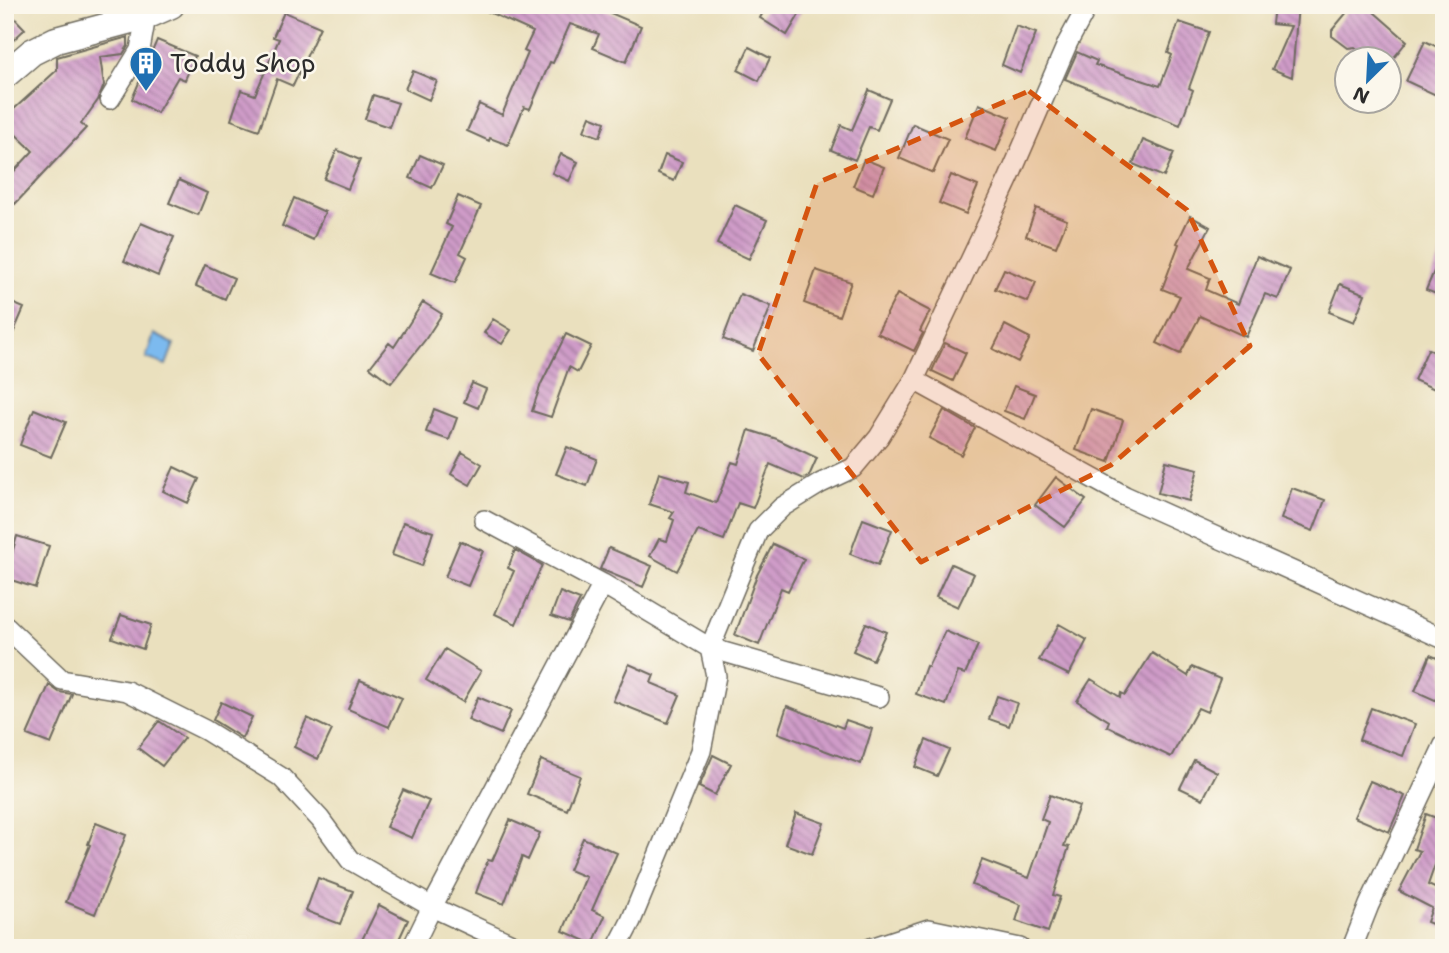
<svg xmlns="http://www.w3.org/2000/svg" width="1449" height="953" viewBox="0 0 1449 953" font-family="'Shantell Sans',sans-serif">
  <style>
    .water { fill: #7cbaef; stroke: #54728d; stroke-width: 2 }
    .building { fill: url(#building-back-hatch) }
    .lines { fill: none; stroke-linecap: round; stroke-linejoin: round }
    .street-casing { stroke: #6e6a5e; stroke-width: 22 }
    .secondary-casing { stroke: #6e6a5e; stroke-width: 29 }
    .street { stroke: #fff; stroke-width: 19 }
    .secondary { stroke: #fff; stroke-width: 26 }
    .marked { fill: #d5540f; fill-opacity: 0.2; stroke: #d5540f; stroke-width: 5; stroke-dasharray: 14 9; stroke-linejoin: round }
    .labels { text-anchor: middle; stroke-width: 5; stroke-linejoin: round; paint-order: stroke }
    .poi-label { font-size: 26px; fill: #2b2b2b; stroke: #fbf7ec; text-anchor: start }
  </style>
  <defs>
    <pattern id="building-back-hatch" width="6" height="6" patternUnits="userSpaceOnUse" patternTransform="scale(1.75)"><rect width="6" height="6" fill="#cf9bc8"/><path d="M-1 5l2 2M0 0l6 6M5-1l2 2" fill="none" stroke="#a87fa3"/></pattern>
  </defs>
  <rect width="100%" height="100%" fill="#fbf7ec"/>
  <filter id="ink" filterUnits="userSpaceOnUse"><feTurbulence type="fractalNoise" baseFrequency=".0143" numOctaves="2"/><feDisplacementMap in="SourceGraphic" scale="14" xChannelSelector="R" yChannelSelector="G"/><feConvolveMatrix kernelMatrix="1 2 1 2 8 2 1 2 1" color-interpolation-filters="sRGB"/></filter>
  <filter id="wash" filterUnits="userSpaceOnUse"><feTurbulence type="fractalNoise" baseFrequency=".00686" numOctaves="4" result="noise"/><feDisplacementMap in="SourceGraphic" scale="28" xChannelSelector="R" yChannelSelector="G"/><feGaussianBlur stdDeviation="1.57" result="paint"/><feColorMatrix in="noise" values="0 0 0 0 0 0 0 0 0 0 0 0 0 0 0 0 0 1.4 0 .05"/><feComposite in="paint" operator="in"/></filter>
  <g filter="url(#wash)">
    <rect width="100%" height="100%" fill="#eae0be"/>
    <path class="water" d="M154,334L174,344L166,365L146,358Z"/>
    <g id="blocks">
      <path class="building" d="M473,5H602L601,9L641,26L626,62L593,48L599,34L570,24L553,63L550,62L530,109L524,107L508,145L490,138L489,141L467,131L479,104L502,115L528,53L524,51L533,32Z
        M767,5H805L787,35L760,18Z
        M1274,5H1298L1292,77L1272,69L1291,26L1272,24Z
        M1353,5H1366L1407,41L1392,60H1370L1355,47L1348,48L1332,36V30Z
        M5,8L25,29L5,48Z
        M284,12L320,27L293,86L277,79L259,130L231,120L241,90L255,95L279,39L273,37Z
        M1179,22L1209,32L1189,88L1193,90L1180,125L1065,79L1077,52L1097,61L1095,65L1160,86L1172,55L1168,53Z
        M1016,26L1036,33L1020,73L1002,65Z
        M128,37V46L123,54L100,57L104,85L98,100L81,124L86,128L15,204L5,195V181L33,151L5,124V100L14,109L57,70V57Z
        M157,40L195,56L185,80L178,77L157,113L132,99Z
        M1425,41L1444,50V79L1436,95L1406,81Z
        M749,47L770,58L759,81L738,70Z
        M413,71L437,81L429,100L405,89Z
        M869,90L890,99L877,130L869,127L855,160L831,150L841,125L852,130Z
        M373,95L398,103L389,127L365,119Z
        M979,104L1010,117L996,151L965,138Z
        M590,116L605,122L600,137L584,131Z
        M913,124L948,139L933,173L899,158Z
        M1143,140L1174,153L1164,177L1133,164Z
        M337,150L360,160L348,189L324,179Z
        M561,154L578,162L569,181L552,173Z
        M420,155L443,165L432,188L410,178Z
        M665,155L682,162L674,181L658,174Z
        M864,159L884,167L873,194L853,186Z
        M951,175L978,186L966,214L939,203Z
        M179,180L207,193L198,215L169,203Z
        M458,196L481,206L460,253L467,257L455,283L431,273L452,227L446,224Z
        M294,198L325,212L313,240L282,226Z
        M735,205L767,220L749,259L717,244Z
        M1036,208L1067,220L1056,247L1026,236Z
        M1190,216L1210,227L1188,269L1210,278L1206,290L1238,304L1257,256L1290,270L1278,299L1265,294L1246,337L1200,316L1180,354L1157,343L1180,296L1162,289L1179,244L1177,243Z
        M141,223L174,237L158,276L124,261Z
        M1444,248V297L1426,290Z
        M205,265L234,278L225,299L196,286Z
        M1004,269L1036,282L1028,302L995,289Z
        M816,270L851,282L839,316L804,303Z
        M1340,284L1365,294L1354,322L1329,312Z
        M740,294L771,306L753,351L723,339Z
        M897,294L930,311L920,331L923,333L914,351L877,333Z
        M5,300L24,308L5,352Z
        M423,302L442,314L425,340L391,383L370,367L389,343L394,347Z
        M493,319L511,330L502,344L484,333Z
        M1005,325L1030,338L1018,362L993,349Z
        M566,334L591,346L578,372L569,367L551,417L532,411L541,384Z
        M945,343L966,353L953,381L932,371Z
        M1428,349L1444,356V393L1414,380Z
        M472,383L486,389L478,408L464,402Z
        M1014,386L1035,394L1025,419L1004,411Z
        M34,409L66,422L51,457L20,445Z
        M434,409L457,418L449,440L426,432Z
        M1091,409L1123,420L1109,462L1076,450Z
        M944,410L975,428L961,455L929,438Z
        M749,430L777,439L817,458L809,476L804,479L770,464L753,508L738,503L724,540L698,531L677,571L650,556L659,539L667,541L674,520L670,518L674,512L649,504L659,473L689,482L686,492L716,503L732,462L738,464Z
        M567,447L597,459L587,486L556,474Z
        M462,452L482,464L470,485L451,474Z
        M1166,461L1198,469L1189,501L1158,493Z
        M174,467L199,479L188,503L163,491Z
        M1056,477L1086,500L1065,527L1035,505Z
        M1292,488L1325,500L1313,531L1281,519Z
        M863,519L892,530L878,565L850,554Z
        M403,522L433,532L422,566L392,555Z
        M17,536L49,546L36,588L5,578Z
        M460,541L483,551L468,586L445,577Z
        M773,544L804,559L788,591L781,588L759,645L735,635L757,575Z
        M609,548L652,566L643,587L600,569Z
        M515,550L542,565L516,624L495,614L514,571L508,568Z
        M951,564L974,574L958,607L936,597Z
        M560,592L580,600L569,622L551,616Z
        M121,615L151,625L143,649L112,638Z
        M866,623L886,632L873,660L853,651Z
        M1059,624L1087,640L1069,675L1039,660Z
        M945,631L978,645L965,674L958,672L946,705L916,694L926,666L928,667Z
        M445,649L481,671L463,702L426,680Z
        M1152,653L1188,676L1192,667L1220,679L1207,712L1198,708L1171,757L1107,726L1109,721L1077,701L1091,679L1120,697L1121,693L1125,695Z
        M1430,655L1444,661V704L1415,691Z
        M629,664L654,675L651,683L680,695L668,723L613,701Z
        M360,680L402,698L389,727L348,709Z
        M49,685L59,692L72,694L51,744L27,735Z
        M997,696L1017,703L1009,726L989,719Z
        M478,697L511,711L501,734L468,720Z
        M221,702L252,717L242,738L213,720Z
        M787,706L843,728L846,720L872,729L861,764L778,733Z
        M1371,708L1415,724L1403,756L1359,740Z
        M307,718L332,730L318,759L294,747Z
        M159,721L184,738L162,766L138,748Z
        M926,740L949,750L937,776L915,767Z
        M713,755L731,764L715,795L699,787Z
        M541,760L580,776L567,810L527,794Z
        M1194,760L1217,772L1203,799L1180,788Z
        M1370,781L1405,796L1389,832L1354,817Z
        M403,790L429,801L412,838L386,827Z
        M1050,795L1079,806L1064,846L1069,847L1053,895L1060,897L1048,932L1016,921L1021,905L972,885L982,860L1029,878L1048,822L1041,819Z
        M796,813L824,823L812,854L785,844Z
        M1426,814L1444,821V839L1428,885L1439,890L1444,882V929L1427,922L1432,908L1399,891L1420,851L1414,849Z
        M510,820L540,833L528,860L522,857L504,904L476,893L488,860L492,861Z
        M96,823L126,835L95,914L66,902L90,845L88,844Z
        M583,838L617,853L592,910L605,916L593,944L563,931L586,877L569,870Z
        M318,878L353,891L340,924L306,911Z
        M379,905L408,920L395,948H358Z"/>
    </g>
  </g>
  <g filter="url(#ink)">
    <use href="#blocks" fill-opacity="0" stroke="#6e6a5e" stroke-width="2"/>
    <g class="lines">
      <defs>
        <path id="street" d="M110,99L140,50L146,16
          M914,380L1125,496L1444,639
          M484,520L603,584L710,648L879,697
          M5,626L62,680L127,691L205,730L281,777L320,819L350,860L432,907L520,948
          M412,948L432,907L603,584
          M617,948L631,921L701,751L716,676L710,648L758,531L782,507L821,483L853,468L879,437L914,380L1009,178L1068,42L1088,5
          M871,948L929,929L1020,948
          M1352,948L1369,905L1444,745"/>
        <path id="secondary" d="M5,75L32,52L56,40L146,16L171,5"/>
      </defs>
      <use href="#street" class="street-casing"/>
      <use href="#secondary" class="secondary-casing"/>
      <use href="#street" class="street"/>
      <use href="#secondary" class="secondary"/>
    </g>
  </g>
  <path class="marked" d="M1029,91L1187,210L1250,346L1111,465L921,562L758,354L817,183Z"/>
  <defs>
    <symbol id="building-pin" viewBox="-11 -11 22 30"><path d="M0 17L-7.5 6A9.5 9.5 0 1 1 7.5 6Z" fill="#1f6fb2" stroke="#fbf7ec"/><path d="M-4-6H4V6H1V3H-1V6H-4ZM-2.5-4.3h1.7v1.8h-1.7ZM.8-4.3h1.7v1.8H.8ZM-2.5-1h1.7V.8h-1.7ZM.8-1h1.7V.8H.8Z" fill="#fff"/></symbol>
  </defs>
  <g fill-rule="evenodd">
    <use href="#building-pin" x="127" y="44" width="38" height="52"/>
  </g>
  <g class="labels">
    <g class="poi-label">
      <text x="170" y="72">Toddy Shop</text>
    </g>
  </g>
  <rect width="1449" height="953" fill="none" stroke="#fbf7ec" stroke-width="28"/>
  <g transform="translate(1368 80) rotate(204)"><circle r="33" fill="#fbf7ec" stroke="#a8a59f" stroke-width="2"/>
  <path d="M0-5L12 26L0 18L-12 26Z" fill="#1f6fb2"/>
  <text y="-10" font-size="19" font-weight="bold" text-anchor="middle" fill="#2b2b2b">N</text>
  </g>
</svg>
